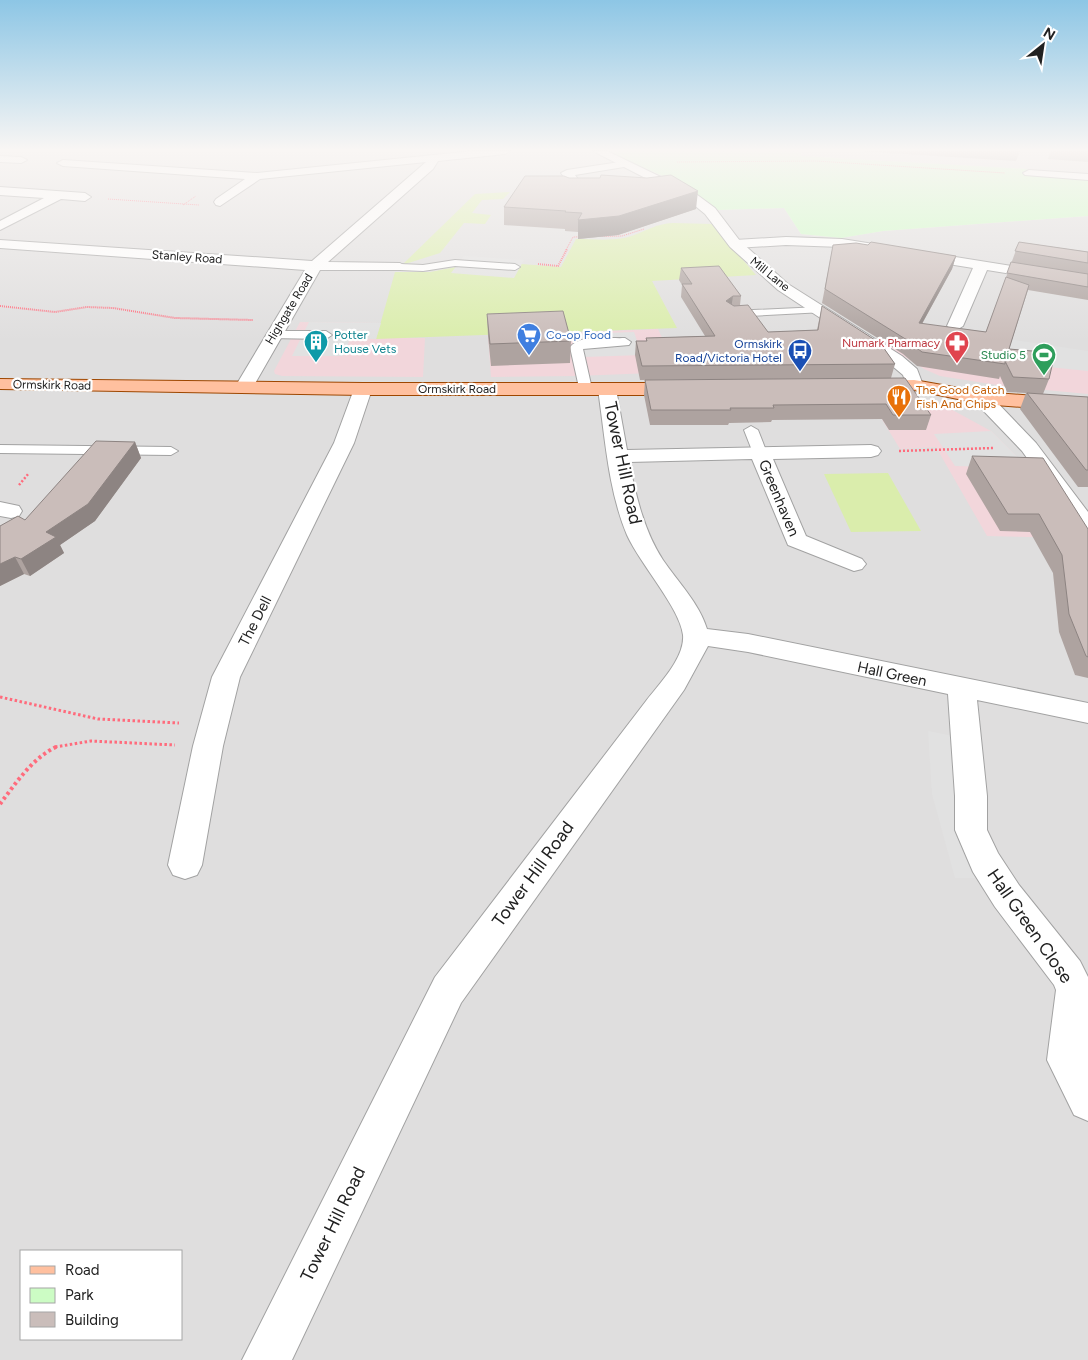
<svg xmlns="http://www.w3.org/2000/svg" width="1088" height="1360" viewBox="0 0 1088 1360" font-family="Figtree,sans-serif">
  <style>
    .residential { fill: #dfdede; fill-rule: evenodd }
    .commercial { fill: #f2d6db }
    .grass { fill: #daedac }
    .park { fill: #ccfcc4 }
    .parking { fill: #e1e1e1 }
    .lines { fill: none; stroke-linecap: round; stroke-linejoin: round }
    .service-casing { stroke: #a2a2a2; stroke-width: 2 }
    .minor-casing { stroke: #a2a2a2; stroke-width: 2 }
    .tertiary-casing { stroke: #a2a2a2; stroke-width: 2 }
    .primary-casing { stroke: #9e4700; stroke-width: 2 }
    .path-far4 { stroke: #ff6b7c; stroke-width: 1; stroke-dasharray: 1 1; stroke-linecap: butt }
    .path-far3 { stroke: #ff6b7c; stroke-width: 2; stroke-dasharray: 1 1; stroke-linecap: butt }
    .path-far2 { stroke: #ff6b7c; stroke-width: 2.5; stroke-dasharray: 2 2; stroke-linecap: butt }
    .path-far1 { stroke: #ff6b7c; stroke-width: 3; stroke-dasharray: 2.5 2.5; stroke-linecap: butt }
    .path { stroke: #ff6b7c; stroke-width: 4; stroke-dasharray: 3 3; stroke-linecap: butt }
    .service { fill: #fff; fill-rule: evenodd }
    .minor { fill: #fff; fill-rule: evenodd }
    .tertiary { fill: #fff; fill-rule: evenodd }
    .primary { fill: #ffc09f; fill-rule: evenodd }
    .wall { fill: #aea3a0 }
    .shaded-wall { fill: #8d8482 }
    .building { fill: #cabdba; stroke: #8d8482 }
    .labels { text-anchor: middle; stroke-width: 4.5; stroke-linejoin: round; paint-order: stroke }
    .far-street-label { font-size: 12px; fill: #212121; stroke: #fff }
    .far-culture-label { font-size: 12px; fill: #0d838f; stroke: #fff; text-anchor: start }
    .far-shop-label { font-size: 12px; fill: #366cbe; stroke: #fff; text-anchor: start }
    .far-health-label { font-size: 12px; fill: #be3a42; stroke: #fff; text-anchor: end }
    .far-transit-label { font-size: 12px; fill: #164399; stroke: #fff; text-anchor: end }
    .far-leisure-label { font-size: 12px; fill: #27864d; stroke: #fff; text-anchor: end }
    .far-food-label { font-size: 12px; fill: #c56008; stroke: #fff; text-anchor: start }
    .street-label { font-size: 15px; fill: #212121; stroke: #fff }
    .near-street-label { font-size: 18px; fill: #212121; stroke: #fff }
  </style>
  <rect width="100%" height="100%" fill="#f1ece7"/>
  <path class="residential" d="M0,151H604L683,185L718,210L784,208L801,234L840,238L883,231L1088,216V1360H0ZM21,1251H181V1339H21Z
    M801,151H1088V179L1030,175L1027,169L800,156Z"/>
  <path class="commercial" d="M300,322L381,323L376,338H425L423,377L282,376L275,374L274,371Z
    M658,329L678,372L576,376L491,377L488,336Z
    M923,344L1088,351V394L1003,386L940,376L924,369L889,347Z
    M869,398L929,402L947,407L991,431L1028,468L1076,538L987,536L936,447L900,449Z"/>
  <path class="grass" d="M510,192L503,199L482,200L472,213L491,215L485,224L464,223L440,253L402,265L475,194Z
    M673,223L712,224L756,275L652,281L677,328L376,339L395,272H430L456,267L514,277L521,264L561,267L576,239C591,239 608,241 624,238C643,234 652,224 673,223Z
    M888,473L921,531L851,532L824,474Z"/>
  <path class="park" d="M604,151H801V156L1027,169L1031,175L1088,179V216L883,231L841,238L801,234L784,208L718,210L684,185Z"/>
  <path class="parking" d="M464,256L524,260L514,278L451,273Z
    M309,322L381,323L376,339H350L343,356H292Z
    M634,332L642,355L584,357L578,334Z
    M987,336L1088,351V371L987,361Z
    M991,431L1028,468L955,466L934,434Z
    M928,731L953,736L986,878H955L932,794Z"/>
  <g class="lines">
    <defs>
      <path id="service" d="M455,260L515,264L520,267L515,270L455,266L423,271L400,270L395,267L400,264L423,265Z
        M820,307L824,308V312L732,317L726,314L732,311Z
        M273,331H326L332,335L326,339L269,338L267,335L269,332Z
        M625,338L631,342L629,345L583,349L592,389L590,392H580L570,347C581,334 609,339 625,338Z
        M751,426L758,430L767,453L765,456H755L753,453L744,430Z
        M0,445L171,447L178,451L171,455L0,453Z"/>
      <path id="minor" d="M473,151H510L505,154L438,161L433,169L328,262L400,263L407,267L405,270H320L253,387L250,391H238L235,387L305,270L0,248V240L312,261L426,162L260,179L220,206L216,205L214,202L216,199L245,179L63,166L57,163L63,160L257,173Z
        M0,156L21,157L27,160L21,163L0,162Z
        M626,161L632,164L630,166L575,175L583,186L577,190L573,189L561,173L567,170Z
        M1029,170L1088,174V180L1025,175L1023,173Z
        M0,187L85,193L91,197L85,201L61,199L0,230V221L44,198L0,195Z
        M786,237L842,239L1088,278V286L987,270L963,326L955,331L947,326L973,268L842,247L786,245L735,248L728,244L735,240Z
        M363,383L369,385L372,389L354,443L240,677L223,746L202,865L197,875L185,879L173,875L168,865L193,746L212,677L334,443L354,389L357,385Z
        M607,383L613,385L616,389L627,450L871,445L878,447L881,451L878,455L871,457L773,459L806,536L862,559L866,564L862,569L854,571L788,545L752,459L629,462C636,496 644,531 663,560C678,582 699,603 707,629L748,634L1088,703V723L977,700L987,796V830L998,853L1019,885L1080,961L1088,977V1121L1074,1115L1047,1060L1056,990L1054,985L995,907L973,872L955,830V796L948,694L748,652L708,646L684,690L461,1003L292,1360H242L435,977L646,701C659,684 685,658 683,635C680,608 640,564 627,535C608,490 605,437 598,389L601,385Z
        M0,502L19,506L22,511L19,516L11,518L0,516Z"/>
      <path id="tertiary" d="M593,151H607L696,194L715,208L740,241L788,284L902,356L917,369L923,385L920,389H908L903,375L890,364L778,290L730,247L705,214L688,200Z
        M982,392L989,394L1036,443L1088,512V534L1080,532L1022,451L975,402L973,398L975,394Z"/>
      <path id="primary" d="M0,379L363,383H681L687,385L690,389L687,393L681,395H363L0,389Z
        M914,380L982,392L1088,400V412L982,404L914,390L874,391L868,390L865,386L868,382L874,381Z"/>
    </defs>
    <use href="#service" class="service-casing"/>
    <use href="#minor" class="minor-casing"/>
    <use href="#tertiary" class="tertiary-casing"/>
    <use href="#primary" class="primary-casing"/>
    <path class="path-far4" d="M677,162L816,161L1005,173
      M108,199L199,205
      M183,205L196,196
      M566,250L573,237L622,236L644,229"/>
    <path class="path-far3" d="M538,264L558,266L567,249
      M0,306L55,312L87,307L113,308L175,318L253,320"/>
    <path class="path-far2" d="M899,451L993,448
      M19,485L29,473"/>
    <path class="path-far1" d="M0,697L98,719L179,723
      M55,747L91,741L175,745"/>
    <path class="path" d="M0,804C16,783 33,757 58,746"/>
    <use href="#service" class="service"/>
    <use href="#minor" class="minor"/>
    <use href="#tertiary" class="tertiary"/>
    <use href="#primary" class="primary"/>
  </g>
  <path class="wall" d="M856,151H1020L1016,161Z
    M1051,151H1088V162L1048,159Z
    M504,207L696,209L618,235L578,239V232L565,231V229L504,225Z
    M1019,242L1088,252V300L1028,290L1009,349L1049,379L1043,394L1088,397V487H1078L1020,409L1026,393L1007,392L1000,376L999,379L917,366L903,354L822,303L833,245H868L956,256L952,269L922,324L986,332Z
    M681,268L741,296L740,305L768,332L817,330L822,306L886,347L885,350L895,364L891,378L931,415L926,430H889L882,419L772,420L771,422L729,423L728,425H650L644,395L645,380L728,379L640,380L635,355L636,341H646V338L705,336L681,297L682,285L679,280Z
    M487,314L571,341L570,363L491,366L488,336Z
    M135,442L141,458L95,521L60,545L64,553L30,576L24,574L0,586V526L25,520Z
    M972,456L1088,529V678L1075,675L1059,632L1053,573L1030,532L1000,531L966,474Z"/>
  <path class="shaded-wall" d="M698,191L696,209L618,235L578,239V220Z
    M956,256L952,269L914,338L919,323Z
    M733,296L731,309L726,301Z
    M135,442L141,458L95,521L60,545L64,553L30,576L21,559L46,532Z
    M15,557L24,574L0,586V564Z"/>
  <path class="building" d="M601,175L647,178L671,175L698,191L619,216L578,220L582,213L565,212L566,211L504,207L525,176H564L569,178H600Z
    M871,242L956,256L919,323L986,332L1006,277L1029,285L1009,349L1055,353L1049,379L1013,377L1005,361V364L922,352L907,340L825,289L833,245L856,243L868,245Z
    M1019,242L1088,252V263L1015,251Z
    M1011,262L1088,274V287L1007,273Z
    M719,266L741,296H733L726,301L734,306L748,305L768,332L818,330L822,306L886,347H883L895,364L642,366L636,341H647L646,338L715,336L682,284H692L681,268Z
    M563,311L571,341L490,344L487,314Z
    M905,378L931,415H893L886,404L773,405L774,408H730L731,410H651L645,380Z
    M1027,393L1088,397V470H1086Z
    M96,441L135,442L88,504L46,532L56,537L21,559L15,557L0,564V526L18,516L25,520Z
    M972,456L1043,458L1088,529V657L1086,656L1069,614L1062,555L1039,514H1008Z"/>
  <linearGradient id="sky" x2="0" y2="1"><stop stop-color="#8dc6e5"/><stop offset="0.44" stop-color="#f9f6f4"/><stop offset="1" stop-color="#f9f6f4" stop-opacity="0"/></linearGradient>
  <rect width="1088" height="341" fill="url(#sky)"/>
  <defs>
    <symbol id="supermarket-pin" viewBox="-11 -11 22 30"><path d="M0 17L-7.5 6A9.5 9.5 0 1 1 7.5 6Z" fill="#3f7fe0" stroke="#fff"/><path d="M-6-5.5h2.5l.6 2H6L4.5 2H-2.5L-4.4-4H-6ZM-1.5 3.2a1.3 1.3 0 1 0 .1 0ZM3 3.2a1.3 1.3 0 1 0 .1 0Z" fill="#fff"/></symbol>
    <symbol id="building-pin" viewBox="-11 -11 22 30"><path d="M0 17L-7.5 6A9.5 9.5 0 1 1 7.5 6Z" fill="#0f9aa8" stroke="#fff"/><path d="M-4-6H4V6H1V3H-1V6H-4ZM-2.5-4.3h1.7v1.8h-1.7ZM.8-4.3h1.7v1.8H.8ZM-2.5-1h1.7V.8h-1.7ZM.8-1h1.7V.8H.8Z" fill="#fff"/></symbol>
    <symbol id="pharmacy-pin" viewBox="-11 -11 22 30"><path d="M0 17L-7.5 6A9.5 9.5 0 1 1 7.5 6Z" fill="#e0444e" stroke="#fff"/><path d="M-2-6h4v4h4v4h-4v4h-4v-4h-4v-4h4Z" fill="#fff"/></symbol>
    <symbol id="bus-pin" viewBox="-11 -11 22 30"><path d="M0 17L-7.5 6A9.5 9.5 0 1 1 7.5 6Z" fill="#1a4fb4" stroke="#fff"/><path d="M-5-6H5V4H4V6H2V4H-2V6H-4V4H-5ZM-3.5-4V0h7V-4ZM-3.5 1.2v1.5H-2V1.2ZM2 1.2v1.5H3.5V1.2Z" fill="#fff"/></symbol>
    <symbol id="stadium-pin" viewBox="-11 -11 22 30"><path d="M0 17L-7.5 6A9.5 9.5 0 1 1 7.5 6Z" fill="#2e9e5b" stroke="#fff"/><path d="M0-5a6.5 5 0 1 0 0 10a6.5 5 0 1 0 0-10ZM-3.5-1.8h7v3.6h-7Z" fill="#fff"/></symbol>
    <symbol id="restaurant-pin" viewBox="-11 -11 22 30"><path d="M0 17L-7.5 6A9.5 9.5 0 1 1 7.5 6Z" fill="#e8710a" stroke="#fff"/><path d="M-5-6h1v4h1v-4h1v4h1v-4h1v5L-1.5 .5V6h-2V.5L-5-1ZM5-6V6H3V1.5H1.5Q1.5-4 5-6Z" fill="#fff"/></symbol>
  </defs>
  <g fill-rule="evenodd">
    <use href="#supermarket-pin" x="515" y="321" width="28" height="38"/>
    <use href="#building-pin" x="302" y="328" width="28" height="38"/>
    <use href="#pharmacy-pin" x="943" y="329" width="28" height="38"/>
    <use href="#bus-pin" x="786" y="337" width="28" height="38"/>
    <use href="#stadium-pin" x="1030" y="341" width="28" height="38"/>
    <use href="#restaurant-pin" x="885" y="383" width="28" height="38"/>
  </g>
  <g class="labels">
    <g class="far-street-label">
      <text transform="translate(187 257) rotate(4)" y="4">Stanley Road</text>
      <text transform="translate(770 274) rotate(39)" y="4">Mill Lane</text>
      <text transform="translate(289 309) rotate(-59)" y="4">Highgate Road</text>
      <text transform="translate(52 385) rotate(1)" y="4">Ormskirk Road</text>
      <text x="457" y="393">Ormskirk Road</text>
    </g>
    <g class="far-culture-label">
      <text x="334" y="339">Potter<tspan x="334" dy="14">House Vets</tspan></text>
    </g>
    <g class="far-shop-label">
      <text x="546" y="339">Co-op Food</text>
    </g>
    <g class="far-health-label">
      <text x="940" y="347">Numark Pharmacy</text>
    </g>
    <g class="far-transit-label">
      <text x="782" y="348">Ormskirk<tspan x="782" dy="14">Road/Victoria Hotel</tspan></text>
    </g>
    <g class="far-leisure-label">
      <text x="1026" y="359">Studio 5</text>
    </g>
    <g class="far-food-label">
      <text x="916" y="394">The Good Catch<tspan x="916" dy="14">Fish And Chips</tspan></text>
    </g>
    <g class="street-label">
      <text transform="translate(779 498) rotate(67)" y="5">Greenhaven</text>
      <text transform="translate(255 621) rotate(-63)" y="5">The Dell</text>
      <text transform="translate(892 674) rotate(12)" y="5">Hall Green</text>
    </g>
    <g class="near-street-label">
      <text transform="translate(623 463) rotate(78)" y="6">Tower Hill Road</text>
      <text transform="translate(533 874) rotate(-54)" y="6">Tower Hill Road</text>
      <text transform="translate(1030 926) rotate(55)" y="6">Hall Green Close</text>
      <text transform="translate(333 1224) rotate(-64)" y="6">Tower Hill Road</text>
    </g>
  </g>
  <rect x="20" y="1250" width="162" height="90" fill="#ffffff" stroke="#a6a6a6"/>
  <rect x="30" y="1266" width="25" height="8" fill="#ffc09f" stroke="#a6a6a6"/>
  <text x="65" y="1275" font-size="15" fill="#212121">Road</text>
  <rect x="30" y="1288" width="25" height="15" fill="#ccfcc4" stroke="#a6a6a6"/>
  <text x="65" y="1300" font-size="15" fill="#212121">Park</text>
  <rect x="30" y="1312" width="25" height="15" fill="#cabdba" stroke="#a6a6a6"/>
  <text x="65" y="1325" font-size="15" fill="#212121">Building</text>
  <g transform="translate(1043 45) rotate(30)" stroke="#ffffff" stroke-width="4" paint-order="stroke">
  <path d="M0-4L9 19L0 12L-9 19Z" fill="#212121"/>
  <text y="-8" font-size="14" font-weight="bold" text-anchor="middle" fill="#212121">N</text>
  </g>
</svg>
